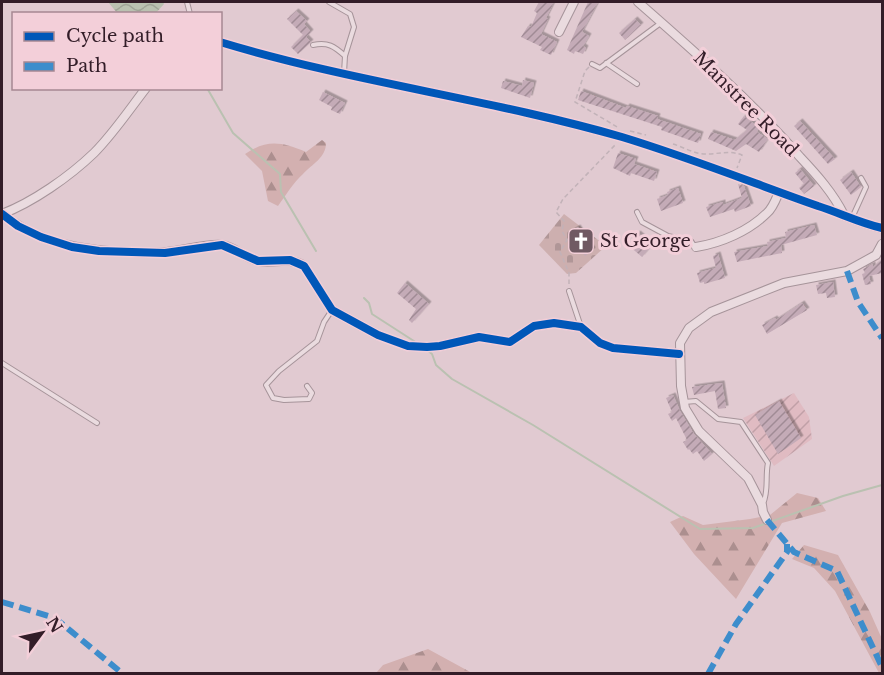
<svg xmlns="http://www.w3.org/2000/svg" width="884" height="675" viewBox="0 0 884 675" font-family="'Libre Baskerville',serif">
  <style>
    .farmland { fill: url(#farmland-furrows) }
    .forest { fill: url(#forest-firs) }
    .cemetery { fill: url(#cemetery-stones) }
    .water { fill: url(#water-waves) }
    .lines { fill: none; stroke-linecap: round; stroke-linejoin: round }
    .stream { stroke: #bac1b1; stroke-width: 2 }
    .building { fill: url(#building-hatch); filter: url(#shadow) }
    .service-casing { stroke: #a6949a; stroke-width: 6 }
    .minor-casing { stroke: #a6949a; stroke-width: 10 }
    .path { stroke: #c2b2b8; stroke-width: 1.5; stroke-dasharray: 4.5 3; stroke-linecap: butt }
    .service { stroke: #eadbdf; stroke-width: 4 }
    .minor { stroke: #eadbdf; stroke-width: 8 }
    .quiet { stroke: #3d8dcc; stroke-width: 6; stroke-dasharray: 12 6; stroke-linecap: butt }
    .cycleway-casing { stroke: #f3cfd9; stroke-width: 11 }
    .cycleway { stroke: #0057b8; stroke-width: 8 }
    .labels { text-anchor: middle; stroke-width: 6; stroke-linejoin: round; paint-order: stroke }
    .street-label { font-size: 18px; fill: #331d28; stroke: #f3cfd9 }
    .poi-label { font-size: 18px; fill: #331d28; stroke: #f3cfd9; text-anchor: start }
  </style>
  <defs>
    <pattern id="farmland-furrows" width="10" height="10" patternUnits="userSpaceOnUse" patternTransform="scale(1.5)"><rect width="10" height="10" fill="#e0bbc2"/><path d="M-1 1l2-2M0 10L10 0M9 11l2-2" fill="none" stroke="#c1a0a7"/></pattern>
    <pattern id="forest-firs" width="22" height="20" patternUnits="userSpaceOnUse" patternTransform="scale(1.5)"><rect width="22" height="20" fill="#d3b0b0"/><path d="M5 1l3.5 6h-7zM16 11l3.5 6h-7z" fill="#ac8f8f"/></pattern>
    <pattern id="cemetery-stones" width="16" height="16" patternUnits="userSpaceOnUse" patternTransform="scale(1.5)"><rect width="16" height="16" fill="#cdafaf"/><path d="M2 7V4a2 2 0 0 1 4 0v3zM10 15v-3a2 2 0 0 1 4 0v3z" fill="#b09697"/></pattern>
    <pattern id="water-waves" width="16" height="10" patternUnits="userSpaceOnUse" patternTransform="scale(1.5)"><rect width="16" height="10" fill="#bac1b1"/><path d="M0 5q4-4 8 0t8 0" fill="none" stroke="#a0a598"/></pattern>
    <pattern id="building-hatch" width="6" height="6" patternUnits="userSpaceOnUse" patternTransform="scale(1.5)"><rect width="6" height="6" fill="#c4abb7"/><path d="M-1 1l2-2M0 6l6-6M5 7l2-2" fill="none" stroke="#a08b95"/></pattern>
    <filter id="shadow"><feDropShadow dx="2.5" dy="-2.5" stdDeviation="0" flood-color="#0004"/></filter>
  </defs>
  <rect width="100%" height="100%" fill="#e1cad1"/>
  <path class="farmland" d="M794,393L809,417L812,439L774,466L743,418Z"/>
  <path class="forest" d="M322,140L326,143C326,158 312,164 303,174C293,183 286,195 278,206L268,201L262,171L245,154C267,139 282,142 306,152Z
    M797,493L818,498L826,511L782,523L736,599L694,554L670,522L683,516L703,525L750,519L770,515Z
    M804,545L838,555L870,612L882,639V673H879L835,591L814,568L792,559Z
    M428,649L472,673H376L383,665Z"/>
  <path class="cemetery" d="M564,214L606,246L576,273L567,274L539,245Z"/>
  <path class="water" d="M108,2H163L164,4L156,13L118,14Z"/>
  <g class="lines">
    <path class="stream" d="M207,88L233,133L280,174L281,192L316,251
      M364,298L369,303L372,314L417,343
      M427,350L432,354L436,365L452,379L533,425L700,529L753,528L843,496L882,485"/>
  </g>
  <path class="building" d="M539,2H554L546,18L548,19L541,34L557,42L551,55L540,50L542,47L521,37L528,26L531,27L537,13L534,11Z
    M588,2H598L582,32L589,36L583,46L586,48L583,54L575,51L574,54L567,50Z
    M296,11L307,21L304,24L311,32L306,37L311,42L298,54L291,47L303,35L287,19Z
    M635,19L641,25L625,40L619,33Z
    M523,80L534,83L530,98L501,88L503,81L522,86Z
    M581,91L626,108L627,106L658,116L657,119L701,134L698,143L661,130L662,127L578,100Z
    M323,92L345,103L340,114L331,110L332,107L319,100Z
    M744,116L759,128L757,132L768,139L759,152L746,144L736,151L708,139L711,132L735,140L747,130L738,124Z
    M800,121L835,159L828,164L794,126Z
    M618,153L636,159L634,164L657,172L654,181L631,173L630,176L613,168Z
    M800,169L814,186L804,194L799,188L804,184L795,173Z
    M851,172L861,187L851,195L840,180Z
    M738,184L744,186L751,206L735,212L734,209L710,217L706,207L723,202V205L742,198Z
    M678,188L683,203L661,211L657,199L668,195L667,192Z
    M814,225L817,235L781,245L782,253L737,262L734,252L768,246L767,242L786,238L785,232Z
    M578,227L593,250L585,256L570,232Z
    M638,233L652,245L642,257L628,245Z
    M718,254L725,278L704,284V282L700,283L697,273L716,268L713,256Z
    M882,260V273L869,276L871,284L865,285L862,274L865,273L863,269L873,264V267Z
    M833,282L835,297L827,298L826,293L818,294L816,285Z
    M405,283L429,304L412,323L409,320L416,309L397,293Z
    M802,303L807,310L767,334L762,325L775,318L776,320Z
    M722,383L726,408L718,409L715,391L694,395L692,387Z
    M673,395L680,411L694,434L712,454L704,461L697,451L693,454L689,449L688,450L683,442L687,440L676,418L672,421L668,414L672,412L666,398Z
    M779,401L801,438L778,454L755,415Z"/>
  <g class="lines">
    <defs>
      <path id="service" d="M187,2L190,14
        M329,2L350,14L354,27L345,56L344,73
        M313,45C328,42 334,46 345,56
        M606,63L637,84
        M592,64L600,68L662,22
        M637,212L642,222L668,236L691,241L695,247
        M852,218L866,187L861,178
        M569,291L581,327
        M2,363L97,423
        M307,386L312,393L309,399L284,400L273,398L266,385L279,371L317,341L324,322L332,310
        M684,402L696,401L718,419L741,422L768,463C765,477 769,490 763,504"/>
      <path id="minor" d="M638,2C694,51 751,101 800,157C817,175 833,193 844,215
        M559,32L574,2
        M220,42C352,82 490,99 622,137C688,157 753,183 818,206C840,213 860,223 882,228
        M2,214C39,244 84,251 131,252C143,252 155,254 167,252C181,251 210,243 222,245C235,247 246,259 259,261C275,264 289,256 304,266L332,310L378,335L408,346L427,347L440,346L479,337L510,342L534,326L554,323L581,327L600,343L613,348L679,354
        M2,214C33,202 69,177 94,153C113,134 129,110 146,88
        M696,247C721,243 749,231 767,213C773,208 776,199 779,192
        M767,520L763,512L762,505L748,478L699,431L685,408L681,386L680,343L689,328L711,312L784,283L847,271L876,255L882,244"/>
    </defs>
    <use href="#service" class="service-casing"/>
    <use href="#minor" class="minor-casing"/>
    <path class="path" d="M589,67L585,71L575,102L619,128
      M630,131L646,135
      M673,144C683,147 697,155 707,154C719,154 729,150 742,155L737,168
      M569,284V273L560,252L567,240L562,231L564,221L556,212L563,199L616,144"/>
    <use href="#service" class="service"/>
    <use href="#minor" class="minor"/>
    <path class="quiet" d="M847,271L858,302L882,338
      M767,520L794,552L837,571L882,667
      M2,602L55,618L123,674
      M708,674L736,624L787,552V544"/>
    <defs>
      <path id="cycleway" d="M220,42C352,82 490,99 622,137C688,157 753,183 818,206C840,213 860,223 882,228
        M2,214L18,226L41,237L72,247L99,251L165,253L222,245L258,261L290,260L304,266L332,310L378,335L408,346L427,347L440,346L479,337L510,342L534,326L554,323L581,327L600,343L613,348L679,354"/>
    </defs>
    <use href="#cycleway" class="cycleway-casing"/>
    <use href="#cycleway" class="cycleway"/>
  </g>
  <defs>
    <symbol id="church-square" viewBox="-11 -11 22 22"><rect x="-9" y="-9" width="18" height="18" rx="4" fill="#705a63" stroke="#f3cfd9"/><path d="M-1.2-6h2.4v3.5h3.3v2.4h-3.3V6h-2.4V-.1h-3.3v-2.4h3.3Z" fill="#fff"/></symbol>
  </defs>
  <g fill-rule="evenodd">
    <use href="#church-square" x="566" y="226" width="30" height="30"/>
  </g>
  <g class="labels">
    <g class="street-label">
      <text transform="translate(746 104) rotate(45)" y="6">Manstree Road</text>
    </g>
    <g class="poi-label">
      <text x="600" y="247">St George</text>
    </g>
  </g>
  <rect width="884" height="675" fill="none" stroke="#331d28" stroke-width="6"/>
  <rect x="12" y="12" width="210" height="78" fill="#f3cfd9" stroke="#a68892" stroke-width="1.5"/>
  <rect x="24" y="32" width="30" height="9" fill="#0057b8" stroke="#a68892" stroke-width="1.5"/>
  <text x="66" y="42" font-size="18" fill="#331d28">Cycle path</text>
  <rect x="24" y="62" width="30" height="9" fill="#3d8dcc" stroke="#a68892" stroke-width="1.5"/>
  <text x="66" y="72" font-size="18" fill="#331d28">Path</text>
  <g transform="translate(42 633) rotate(57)" stroke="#f3cfd9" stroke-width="4.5" paint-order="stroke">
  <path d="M0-4.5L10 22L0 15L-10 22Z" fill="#331d28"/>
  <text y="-9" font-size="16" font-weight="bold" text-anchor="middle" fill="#331d28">N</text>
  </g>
</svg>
